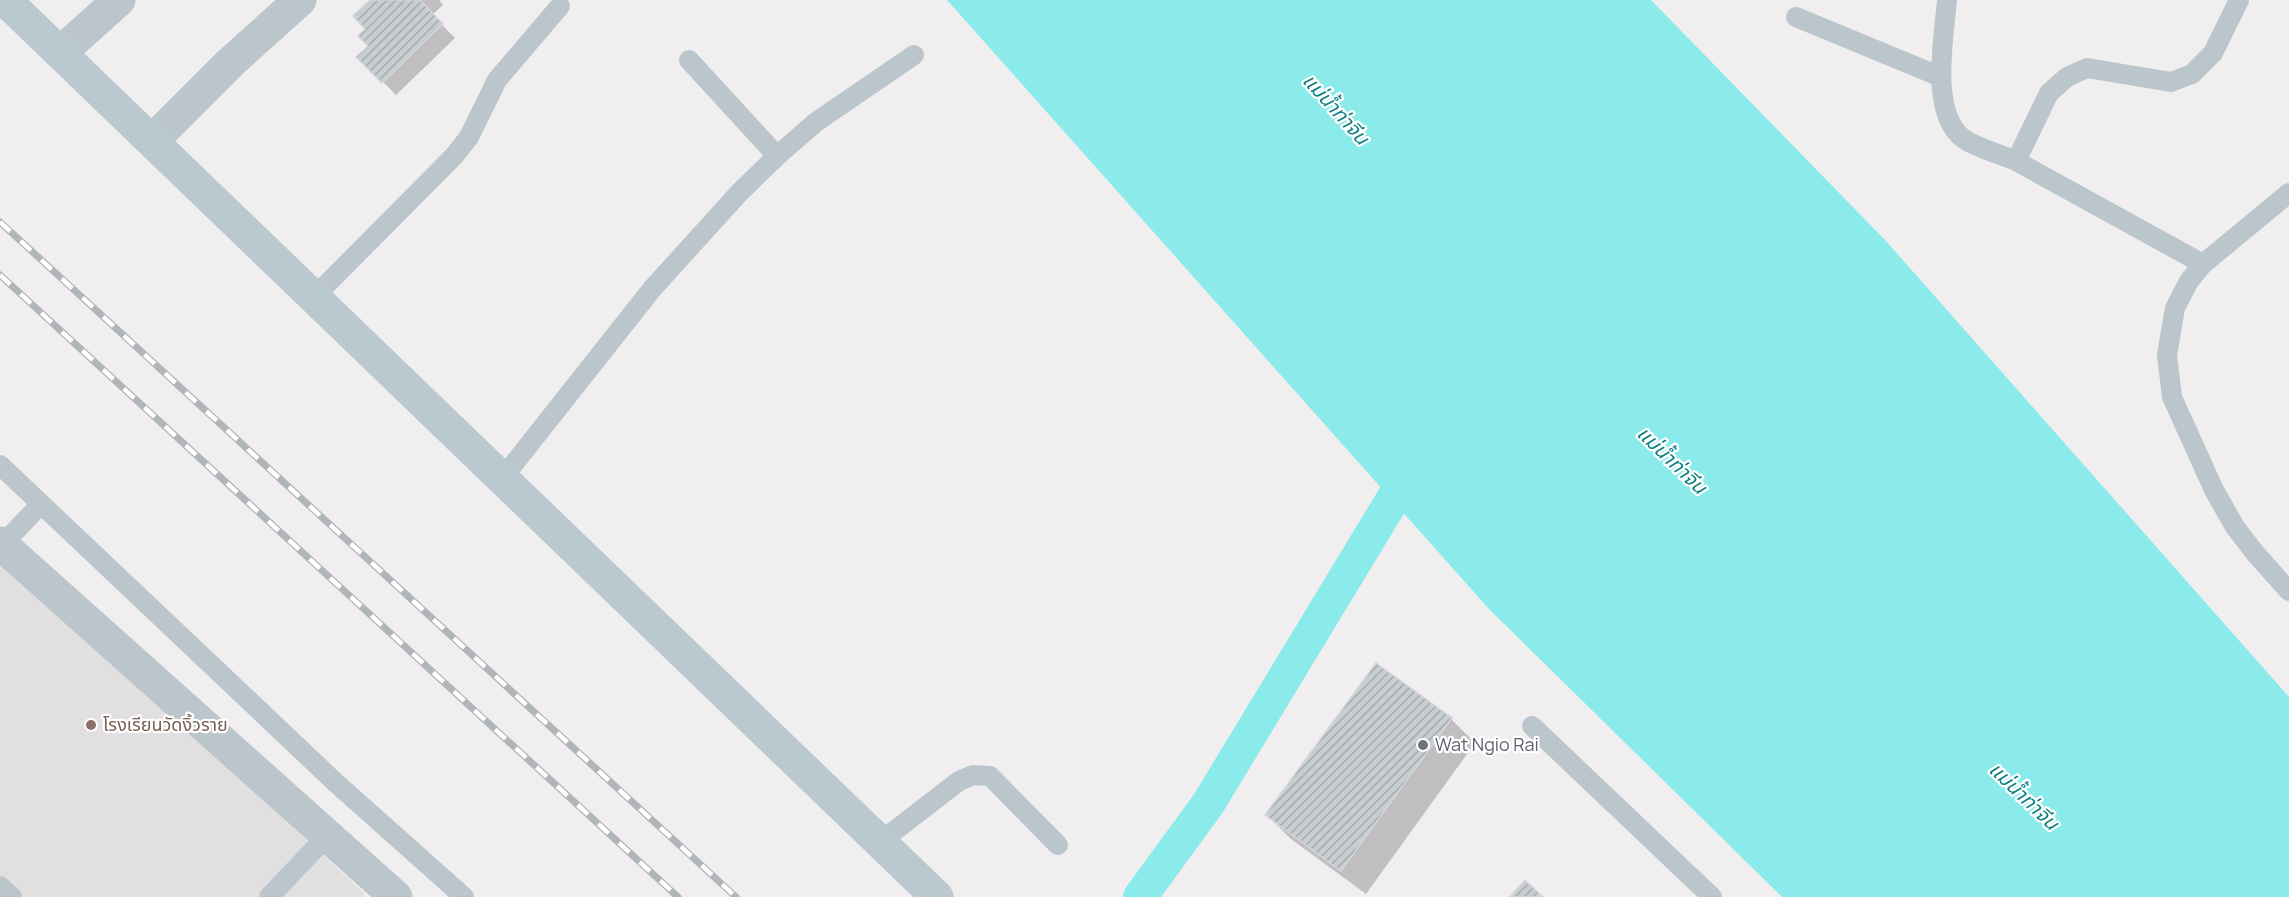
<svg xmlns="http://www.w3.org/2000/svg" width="2289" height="897" viewBox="0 0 2289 897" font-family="Manrope,'Noto Sans Thai',sans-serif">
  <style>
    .education { fill: #e2dfe0 }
    .water { fill: #8aebea }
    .shadow { fill: #0003 }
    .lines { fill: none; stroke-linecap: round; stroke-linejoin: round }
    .canal { stroke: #8aebea; stroke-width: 34 }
    .building { fill: url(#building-hatch); stroke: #d2d6da; stroke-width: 1.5 }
    .lane { stroke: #bac6cb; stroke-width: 20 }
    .street { stroke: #bac6cb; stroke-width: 33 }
    .secondary { stroke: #bac9d0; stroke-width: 33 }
    .rail-casing { stroke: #b0b5b9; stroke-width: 7 }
    .rail { stroke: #fff; stroke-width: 4.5; stroke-dasharray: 14; stroke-linecap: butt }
    .education-dot { fill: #8d6e63; stroke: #fff; stroke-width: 2 }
    .worship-dot { fill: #6b7280; stroke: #fff; stroke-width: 2 }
    .labels { text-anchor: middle; stroke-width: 4.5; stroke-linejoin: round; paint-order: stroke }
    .education-label { font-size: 18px; fill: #785e54; stroke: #fff; text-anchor: start }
    .worship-label { font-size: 18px; fill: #5b616d; stroke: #fff; text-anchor: start }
    .water-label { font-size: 20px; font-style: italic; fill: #0f8281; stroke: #fff }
  </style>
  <defs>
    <pattern id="building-hatch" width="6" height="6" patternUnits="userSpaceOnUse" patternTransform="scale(1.5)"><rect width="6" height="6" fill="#c8cdd1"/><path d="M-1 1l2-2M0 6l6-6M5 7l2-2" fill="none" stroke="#a4a9ad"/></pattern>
  </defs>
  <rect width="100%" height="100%" fill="#f1eeef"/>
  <path class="education" d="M0,557L365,894L362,897H0Z"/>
  <path class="water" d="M947,0H1651L1886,241L2289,697V897H1782L1489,609Z"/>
  <path class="shadow" d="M372,0H439L443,5L432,15L455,38L396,95L359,57L370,46Z
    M1377,665L1451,719L1475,743L1366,894L1291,839L1267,815Z"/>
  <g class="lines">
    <path class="canal" d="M1140,897L1208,804L1416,461"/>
  </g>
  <path class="building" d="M370,0H422L421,1L443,24L382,83L356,57L368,46L358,36L365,29L353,16Z
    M1376,663L1452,718L1341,871L1265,815Z
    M1525,880L1543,897H1510Z"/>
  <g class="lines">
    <path class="lane" d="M1947,0C1944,37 1929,114 1964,139C1975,147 2002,155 2016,161L2049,93L2067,77L2087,68L2171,82L2192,74L2213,53L2239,0
      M1796,17L1941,77
      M689,60L777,156
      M2016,161L2203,264
      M2289,193L2203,264L2189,281L2175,308L2167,355L2172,397L2214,490L2235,527L2255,553L2289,591
      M314,297L454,156L469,137L497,80L560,6
      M0,465L336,783L464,897
      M501,480L652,289L739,193L777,156L816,122L914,55
      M0,547L40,505
      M1532,726L1712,897
      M880,842L959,781L973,775L990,776L1058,845
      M0,886L12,897
      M269,897L327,836"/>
    <path class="street" d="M60,53L119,0
      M152,141L230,63L300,0
      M0,543L396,897"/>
    <path class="secondary" d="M5,0L937,897"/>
    <defs>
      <path id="rail" d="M0,222L736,897
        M0,275L678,897"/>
    </defs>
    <use href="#rail" class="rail-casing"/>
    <use href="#rail" class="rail"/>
  </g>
  <circle class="education-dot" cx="91" cy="725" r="6"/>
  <circle class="worship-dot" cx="1423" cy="745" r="6"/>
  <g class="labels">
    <g class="education-label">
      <text x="103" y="731">โรงเรียนวัดงิ้วราย</text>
    </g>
    <g class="worship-label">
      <text x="1435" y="751">Wat Ngio Rai</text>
    </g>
    <g class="water-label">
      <text transform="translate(1336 109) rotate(48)" y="7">แม่น้ำท่าจีน</text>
      <text transform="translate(1672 460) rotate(44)" y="7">แม่น้ำท่าจีน</text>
      <text transform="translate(2024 796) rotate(44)" y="7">แม่น้ำท่าจีน</text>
    </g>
  </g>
</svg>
